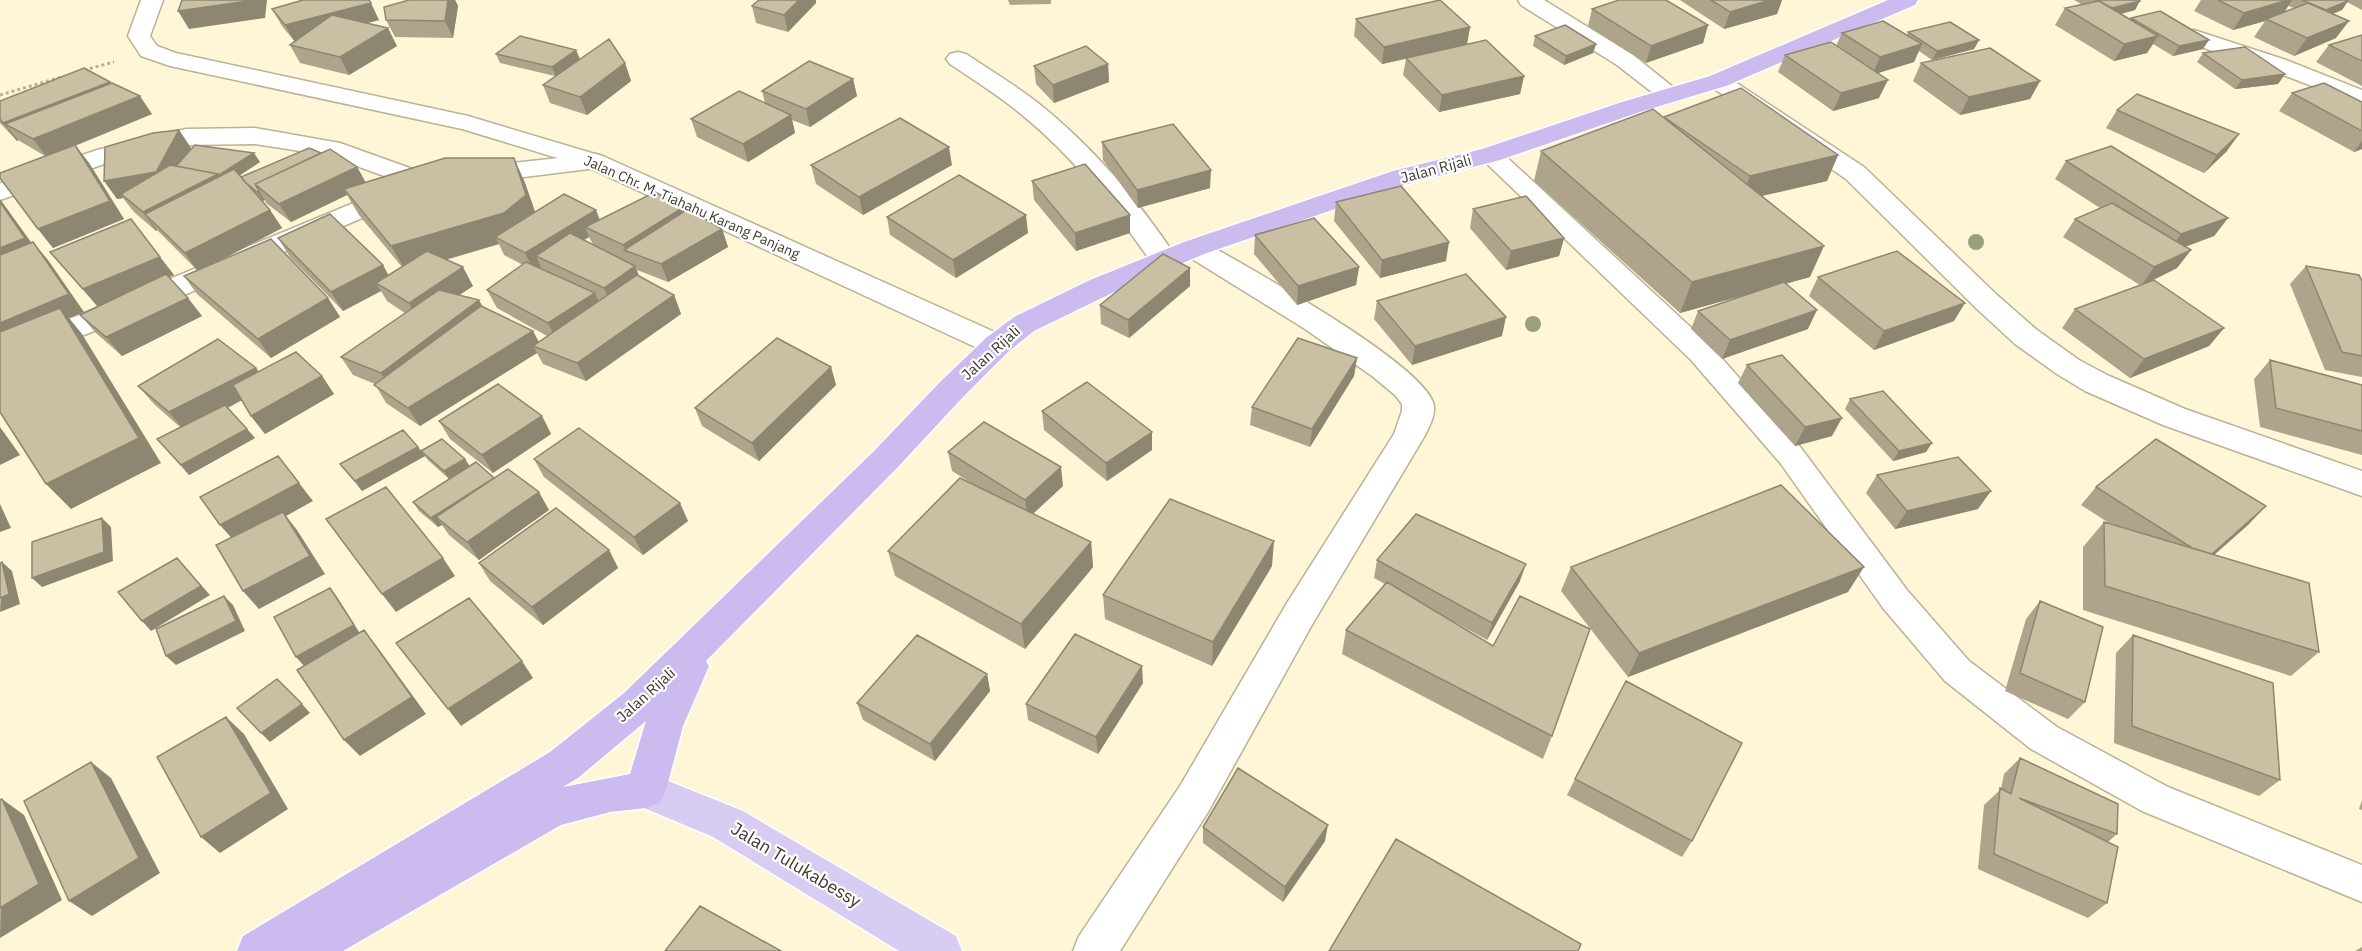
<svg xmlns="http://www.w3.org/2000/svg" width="2362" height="951" viewBox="0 0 2362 951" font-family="'IBM Plex Sans',sans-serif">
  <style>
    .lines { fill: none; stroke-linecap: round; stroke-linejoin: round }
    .service-casing { stroke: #bbb295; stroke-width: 3 }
    .minor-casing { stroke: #bbb295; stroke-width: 3 }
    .tertiary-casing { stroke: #bbb295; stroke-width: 3 }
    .primary-casing { stroke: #fff; stroke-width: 3 }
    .trunk-casing { stroke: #fff; stroke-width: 3 }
    .path { stroke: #b7af98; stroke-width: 3; stroke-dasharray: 3 3; stroke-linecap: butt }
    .service { fill: #fff; fill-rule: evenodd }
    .minor { fill: #fff; fill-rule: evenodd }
    .tertiary { fill: #fff; fill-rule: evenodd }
    .primary { fill: #d9ccf3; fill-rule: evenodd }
    .trunk { fill: #ccbbef; fill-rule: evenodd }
    .tree { fill: #98a17c }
    .wall { fill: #ada48b; fill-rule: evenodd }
    .shaded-wall { fill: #8d8671 }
    .building { fill: #c9bfa2; stroke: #8d8671; stroke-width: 1.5 }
    .labels { text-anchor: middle; stroke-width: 4.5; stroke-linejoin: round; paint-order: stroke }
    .far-street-label { font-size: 14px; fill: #3e3a2e; stroke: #fff }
    .street-label { font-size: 15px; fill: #3e3a2e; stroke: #fff }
    .near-street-label { font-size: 18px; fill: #3e3a2e; stroke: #fff }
  </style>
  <rect width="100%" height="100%" fill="#fff5d7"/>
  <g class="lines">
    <defs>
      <path id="service" d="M1491,148L1499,150L1711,346L1801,448L1907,590L1969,661L2057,727L2168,787L2362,865V902L2142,811L2031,749L1945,681L1883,608L1781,464L1691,360L1483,160L1479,155L1483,150Z"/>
      <path id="minor" d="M1518,0H1544L1633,55L1683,95L1680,100L1671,102L1662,100L1617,65L1521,5Z
        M2194,30L2286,60L2362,90V105L2270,70L2186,42L2183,37L2186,32Z
        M958,52L966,54C990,70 1015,85 1038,103C1092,146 1140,202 1178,260L1174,266L1164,269L1154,266C1116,211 1074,157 1021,114C999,96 974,80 950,64L946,59L950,54Z
        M1718,74L1726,76L1864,167L1997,295L2037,330L2079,360L2107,375L2185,409L2362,471V496L2163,425L2085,391L2057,374L2015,344L1977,309L1846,179L1710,86L1706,81L1710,76Z
        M255,128L340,143L432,176L436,182L432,188L423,190L326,155L255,144L186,145L113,161L0,200V183L97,150L186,129Z
        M596,154L605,157L609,162L605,167L476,183L467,181L463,175L467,169L476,167Z
        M397,185L406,187L410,193L406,199L168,302L0,368V346L148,288Z
        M1194,239L1204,242C1249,268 1417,360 1433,402C1437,414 1429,427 1424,437L1313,623L1208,812L1120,951H1073L1079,936L1180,786L1287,603L1394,434L1402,411V404L1395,395L1372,376L1305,329L1184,254L1180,248L1184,242Z"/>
      <path id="tertiary" d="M141,0H163L150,36L157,46L176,53L468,116L605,157L1008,338L1012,345L1008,352L997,355L986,352L587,167L462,129L170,66L141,56L128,36Z"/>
      <path id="primary" d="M646,772L743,811L956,936L962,951H899L713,837L632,803L626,790L632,777Z"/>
      <path id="trunk" d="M1888,0H1918L1915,5L1726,86L1640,112L1500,160L1411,183L1204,254L1110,294L1034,331L1008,352L963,397L897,468L706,661L709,666L683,726L666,790L660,803L646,808L610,812L561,825L343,951H237L243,936L550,752L624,693L873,452L941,381L986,338L1014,317L1090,280L1184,242L1393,171L1482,149L1622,102L1710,76ZM646,721L630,774L563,787L578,778Z"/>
    </defs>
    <use href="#service" class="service-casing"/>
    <use href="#minor" class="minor-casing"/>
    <use href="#tertiary" class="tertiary-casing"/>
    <use href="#primary" class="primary-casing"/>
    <use href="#trunk" class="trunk-casing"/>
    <path class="path" d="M84,70L114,62
      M0,95L65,76"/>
    <use href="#service" class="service"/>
    <use href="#minor" class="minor"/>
    <use href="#tertiary" class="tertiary"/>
    <use href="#primary" class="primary"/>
    <use href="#trunk" class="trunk"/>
  </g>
  <g class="tree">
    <circle cx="1976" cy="242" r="8"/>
    <circle cx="1533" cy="324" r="8"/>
  </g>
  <path class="wall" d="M409,0H455L458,6L453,38L395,37L386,20Z
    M759,0H816V3L788,32L756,23L752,6Z
    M1008,0H1051V4L1010,5Z
    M1680,0H1782L1777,14L1724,29Z
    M2074,0H2139L2135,10L2121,14L2130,19L2131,18L2203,49L2173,56L2153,44L2147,53L2114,61L2055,25L2065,8L2081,4Z
    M2201,0H2362V10L2347,2L2342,10L2333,14L2336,38L2294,56L2254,37L2265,21L2233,30L2194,11ZM2288,6L2294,8L2284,12Z
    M272,9L379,20L367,23L397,46L349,75L300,63L290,45L295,42L282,26Z
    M1592,9L1708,25L1703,43L1646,63L1588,26Z
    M1356,19L1470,27L1467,44L1524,76L1520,94L1439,112L1403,75L1406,59L1382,64L1354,36Z
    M1908,32L1979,40L1974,49L1932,60L1919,51L1914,62L1877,73L1879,98L1833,111L1778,72L1785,55L1836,46L1842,33L1907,35Z
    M2362,35V86L2316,62L2329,45Z
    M1535,36L1596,44L1593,53L1564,65L1533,46Z
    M2203,53L2285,74L2278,84L2235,89L2197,62Z
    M496,54L625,63L631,81L587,115L550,103L543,85L555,76L500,63Z
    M1921,63L2040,81L2030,99L1960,115L1913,81Z
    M1108,64L1109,82L1054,103L1036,84L1034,66Z
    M853,79L857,96L810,127L792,120L795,133L748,162L697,137L691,119L765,103L762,91Z
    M111,83L152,114L75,146L89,163L124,219L53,248L38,229L45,156L18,140L17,141L1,124L0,123V101Z
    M2292,93L2362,102V149L2354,152L2279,111Z
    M2117,110L2239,134L2226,152L2204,173L2106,128Z
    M1664,117L1838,155L1827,181L1761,196L1810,277L1785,284L1808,329L1722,359L1691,329L1698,311L1751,293L1680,313L1534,181L1541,151L1664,118Z
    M179,130L191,148L189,152L260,162L240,175L241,177L321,153L357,167L366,183L514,158L525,183L535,212L600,220L684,207L685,211L722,229L728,247L668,282L637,270L639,276L674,295L681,314L586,381L543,364L537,353L420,426L386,403L375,384L353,375L341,357L405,313L387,301L381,291L343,311L290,257L278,238L383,265L388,275L402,267L359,215L347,195L291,222L266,203L265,200L263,201L270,210L282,228L221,260L328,298L340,317L271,358L197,294L184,276L197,270L157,230L156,231L134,212L123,198L117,199ZM589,237L593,244L584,240ZM499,244L504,255L523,265L487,290L497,308L547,336L539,342L533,331L483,307L459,295L473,286L446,260Z
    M1102,142L1210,188L1138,208L1103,160Z
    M2066,161L2228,218L2214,236L2185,247L2191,250L2177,268L2147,283L2224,328L2209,346L2130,378L2062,328L2075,309L2140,285L2063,237L2075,219L2100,208L2055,179Z
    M811,165H952L863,215L816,184Z
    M1032,181L1130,233L1076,251L1034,200Z
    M1336,202L1446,261L1380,278L1334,221Z
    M1473,209L1564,238L1559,256L1506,270L1470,228Z
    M887,217L1028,233L956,278L890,235Z
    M1255,235L1359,267L1356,285L1297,305L1254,254Z
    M50,252L160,257L174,275L169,277L202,316L122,356L96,333L80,315L98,307Z
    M2306,266L2362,281V377L2325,370L2290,284Z
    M1190,268V286L1129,338L1101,324L1100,305Z
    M1818,277L1954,321L1874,350L1809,296Z
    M1377,301L1502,336L1412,365L1374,319Z
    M1357,358L1354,376L1310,447L1250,425L1252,407Z
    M2270,360L2362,385V455L2260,427L2254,379Z
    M1747,365L1832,436L1795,446L1738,383Z
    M831,367L836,385L759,461L702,426L695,408Z
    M258,372L322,376L334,394L265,434L251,416L242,400L228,408L255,438L189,475L157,439L180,427L154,404L138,386Z
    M1850,399L1926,452L1893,461L1845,409Z
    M1042,411L1152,432V450L1107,481L1044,430Z
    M542,416L551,434L493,473L450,439L439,421Z
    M418,447L425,456L362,491L340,464Z
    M421,451L465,459L469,466L494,478L549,510L479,560L449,535L442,525L438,527L419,511L413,502L449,479L428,460Z
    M948,452L1063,486L1033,514L1091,542L1093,567L1025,649L895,576L888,551L979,488L952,471Z
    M534,459L688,521L643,555L544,477Z
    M1877,475L1978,509L1895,529L1866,493Z
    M2096,487L2249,524L2214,555L2319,652L2291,676L2083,610V547L2104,522L2109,523L2081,505Z
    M609,550L618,568L543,625L490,581L479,563Z
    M1377,560L1520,581L1487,640L1444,616L1552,736L1543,759L1342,654L1346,630L1385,584L1374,578Z
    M1272,566L1212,666L1105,619L1103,595Z
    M1571,567L1848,592L1628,677L1561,591Z
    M2040,601L2085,702L2068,719L2005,691L2026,619Z
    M2133,635L2280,780L2259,796L2114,743L2116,653Z
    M987,674L990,691L935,761L863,720L857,703Z
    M1143,683L1098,754L1028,720L1026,704Z
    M2020,758L2117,834L2108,842L2107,903L2088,918L1978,869L1984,805L2001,789L2004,774Z
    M1575,779L1692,841L1682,857L1567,795Z
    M2362,800V810L2359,809Z
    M1203,827L1325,841L1283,902L1203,843Z
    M2362,947V951H2355Z"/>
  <path class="shaded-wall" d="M255,0H267L265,18L189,29L178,11Z
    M448,0H455L458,6L453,38L445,21Z
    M799,0H816V3L788,32L784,15Z
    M1770,0H1782L1777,14L1724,29L1730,12Z
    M2288,0H2292L2282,16L2266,19L2265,21L2233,30L2244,13Z
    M2140,1L2135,10L2105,18L2110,9Z
    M2348,1L2342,10L2319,19L2326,10Z
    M371,3L379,20L295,42L285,25Z
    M2349,21L2336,38L2294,56L2307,38Z
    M1708,25L1703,43L1646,63L1651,46Z
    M1470,27L1467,44L1382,64L1384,47Z
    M388,28L397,46L349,75L340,57Z
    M2158,36L2147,53L2114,61L2124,44Z
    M1979,40L1974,49L1932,60L1937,51Z
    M2209,40L2203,49L2173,56L2179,46Z
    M1596,44L1593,53L1564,65L1566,56Z
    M1922,44L1914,62L1872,75L1880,57Z
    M576,50L580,59L556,77L552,67Z
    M625,63L631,81L587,115L580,97Z
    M1108,64L1109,82L1054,103L1053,85Z
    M2285,74L2278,84L2235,89L2242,80Z
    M1524,76L1520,94L1439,112L1442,95Z
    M853,79L857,96L810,127L806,109Z
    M1888,80L1879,98L1833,111L1841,93Z
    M2040,81L2030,99L1960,115L1969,97Z
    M110,82L122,100L5,124L18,140L17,141L3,123Z
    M140,96L152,114L47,157L33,139Z
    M791,115L795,133L748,162L743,144Z
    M179,130L191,148L179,171L121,194L123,198L117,199L104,181Z
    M2239,134L2226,152L2204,173L2217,155Z
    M2362,141V149L2354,152Z
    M75,145L89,163L124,219L53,248L38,229Z
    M949,147L952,165L863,215L859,197Z
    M254,153L260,162L225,185L145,214L157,230L156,231L143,212Z
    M1838,155L1827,181L1740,201L1750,176Z
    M514,158L525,183L538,220L495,237L499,244L406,271L391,246Z
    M357,167L367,185L344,189L347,195L291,222L279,204Z
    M1211,170L1210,188L1138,208L1137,190Z
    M259,191L265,200L263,201L257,192Z
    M0,199L41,256L0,273Z
    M684,207L690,225L625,250L623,245Z
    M270,210L282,228L198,272L185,253Z
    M596,210L603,228L585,227L589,237L549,262L536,256L541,267L534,271L525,253Z
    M1026,215L1028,233L956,278L953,260Z
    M1130,215V233L1076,251L1075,233Z
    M2228,218L2214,236L2168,253L2181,234Z
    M722,229L728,247L668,282L661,264Z
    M1564,238L1559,256L1506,270L1511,251Z
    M33,242L48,260L84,312L69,318L82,334L161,463L71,509L46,484L0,349V323Z
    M1449,242L1446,261L1380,278L1382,260Z
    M1824,246L1810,277L1680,313L1692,282Z
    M2191,250L2177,268L2141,286L2154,267Z
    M160,257L174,275L98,307L83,289Z
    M383,265L393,284L376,283L381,291L343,311L331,292Z
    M635,266L642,284L612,306L604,288Z
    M463,267L473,286L419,322L409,303Z
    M1359,267L1356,285L1297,305L1298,286Z
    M1190,268V286L1129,338L1128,320Z
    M595,293L603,312L557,342L548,323Z
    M674,295L681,314L586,381L577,363Z
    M188,298L202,316L122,356L106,337Z
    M328,298L340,317L271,358L258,339Z
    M479,300L489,318L393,392L381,373Z
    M1965,303L1954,321L1874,350L1884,331Z
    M1817,310L1808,329L1722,359L1730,340Z
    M1506,317L1502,336L1412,365L1415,346Z
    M2224,328L2209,346L2130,378L2144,359Z
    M533,331L542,349L533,346L537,353L420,426L408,408Z
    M1357,358L1354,376L1310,447L1312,429Z
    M831,367L836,385L759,461L752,443Z
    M256,368L269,386L184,430L169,412Z
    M322,376L334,394L265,434L251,416Z
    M542,416L551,434L493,473L482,455Z
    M1842,418L1832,436L1795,446L1805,427Z
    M0,427L20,455L0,465Z
    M247,429L255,438L189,475L181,465Z
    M1152,432V450L1107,481L1106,463Z
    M1932,443L1926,452L1893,461L1899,451Z
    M418,447L425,456L362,491L355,481Z
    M465,459L471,468L450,481L444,471Z
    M1061,467L1063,486L1028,518L1025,500Z
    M495,478L436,517L442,525L438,527L431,518Z
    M299,483L313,501L286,516L297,530L325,574L259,609L243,591L236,543L220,525Z
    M1991,491L1978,509L1895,529L1907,511Z
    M539,492L549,510L479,560L467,542Z
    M680,503L688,521L643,555L634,537Z
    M0,504L11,528L0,532Z
    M2266,506L2249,524L2190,576L2207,558Z
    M102,518L111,527L113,561L42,587L32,578Z
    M1274,541L1272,566L1212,666L1213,642Z
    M1091,542L1093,567L1025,649L1021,624Z
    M609,550L618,568L543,625L532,607Z
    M443,558L455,576L396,612L382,594Z
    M2,562L12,571L20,604L0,612Z
    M1526,564L1520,581L1487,640L1492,623Z
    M1864,567L1848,592L1628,677L1639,653Z
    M186,568L210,595L151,631L142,621Z
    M330,588L337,597L361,635L304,666L296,657Z
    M224,596L233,605L245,631L176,665L166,656Z
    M364,630L378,648L426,714L360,756L344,740Z
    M522,661L533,678L461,726L448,709Z
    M1142,666L1143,683L1098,754L1096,737Z
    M987,674L990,691L935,761L930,744Z
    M302,704L310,713L270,742L261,733Z
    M226,717L244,734L288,809L220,853L201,837Z
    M91,762L111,778L160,873L92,916L69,901Z
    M2,799L24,815L62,900L0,938Z
    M1328,825L1325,841L1283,902L1285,887Z"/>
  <path class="building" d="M182,0H255L178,11Z
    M303,0H369L371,3L285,25L272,9Z
    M409,0H448L445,21L386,20L384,7Z
    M759,0H799L784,15L752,6Z
    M1440,0L1470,27L1384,47L1356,19Z
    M1619,0H1666L1708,25L1651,46L1592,9Z
    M1711,0H1770L1730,12Z
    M2095,0H2139L2140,1L2112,8L2099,1Z
    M2218,0H2288L2244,13Z
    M2302,0H2346L2348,1L2326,10Z
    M2099,1L2158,36L2124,44L2065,8Z
    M2308,3L2349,21L2307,38L2266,19Z
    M2160,11L2209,40L2179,46L2131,18Z
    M332,15L388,28L340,57L290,45Z
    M1883,21L1922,44L1880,57L1842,33Z
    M1950,22L1979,40L1937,51L1908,32Z
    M1565,25L1596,44L1566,56L1535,36Z
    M2362,35V61L2329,45Z
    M520,36L576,50L552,67L496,54Z
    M609,39L625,63L580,97L543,85Z
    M1486,40L1524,76L1442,95L1406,58Z
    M1831,42L1888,80L1841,93L1785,55Z
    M1086,46L1108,64L1053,85L1034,66Z
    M2245,47L2285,74L2242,80L2203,53Z
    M1990,48L2040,81L1969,97L1921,63Z
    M809,61L853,79L806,109L762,91Z
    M84,68L110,82L3,123L0,119V101Z
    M112,83L140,96L33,139L5,124Z
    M2324,83L2362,102V131L2292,93Z
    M1741,88L1838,155L1750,176L1664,117Z
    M739,91L791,115L743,144L691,119Z
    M2137,94L2239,134L2217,155L2117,110Z
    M1653,109L1824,246L1692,282L1541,151Z
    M900,118L949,147L859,197L811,165Z
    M1173,124L1211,170L1137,190L1102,142Z
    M179,130L156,172L104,181L105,147L153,133Z
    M75,145L110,201L38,229L0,178V173Z
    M195,145L254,153L219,175L218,174L176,166Z
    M2111,146L2228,218L2181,234L2066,161Z
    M309,148L321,153L255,184L259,191L257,192L246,183L241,177Z
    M330,149L357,167L279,204L255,184Z
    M445,158H514L526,195L504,213L391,246L344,189Z
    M1085,164L1130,215L1075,233L1032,181Z
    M170,165L218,174L143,212L121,194Z
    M234,169L270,210L185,253L145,214Z
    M959,175L1026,215L953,260L887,217Z
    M1401,186L1449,242L1382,260L1336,202Z
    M655,192L684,207L623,245L585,227Z
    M564,194L596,210L525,253L495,237Z
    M1526,196L1564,238L1511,251L1473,209Z
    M0,202L25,238L0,248Z
    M2112,203L2191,250L2154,267L2075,219Z
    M688,209L722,229L661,264L624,250Z
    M330,214L383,265L331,292L278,238Z
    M1314,218L1359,267L1298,286L1255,235Z
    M131,219L160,257L83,289L50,252Z
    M570,233L635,266L604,288L536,256Z
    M271,239L328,298L258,339L184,276Z
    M33,242L69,294L0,323V255Z
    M427,251L463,267L409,303L376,283Z
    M1897,251L1965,303L1884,331L1818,277Z
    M1163,254L1190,268L1128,320L1100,305Z
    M526,262L595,293L548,323L487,290Z
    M2306,266L2359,275L2362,281V356L2342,352Z
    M166,274L188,298L106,337L80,315Z
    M1466,274L1506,317L1415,346L1377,301Z
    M637,275L674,295L577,363L533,346Z
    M2154,280L2224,328L2144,359L2075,309Z
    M1784,282L1817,310L1730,340L1698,311Z
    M439,290L479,300L381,373L341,357Z
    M481,306L533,331L408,408L374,385Z
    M60,308L139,438L46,484L0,412V332Z
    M777,338L831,367L752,443L695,408Z
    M1298,338L1357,358L1312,429L1252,407Z
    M218,339L256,368L169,412L138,386Z
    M296,352L322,376L251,416L233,385Z
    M1782,355L1842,418L1805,427L1747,365Z
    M2270,360L2362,385V431L2276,408Z
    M1087,382L1152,432L1106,463L1042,411Z
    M498,384L542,416L482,455L439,421Z
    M1883,391L1932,443L1899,451L1850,399Z
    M225,405L247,429L181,465L157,439Z
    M984,422L1061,467L1025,500L948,452Z
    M579,428L680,503L634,537L534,459Z
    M403,430L418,447L355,481L340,464Z
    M442,439L465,459L444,471L421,451Z
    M2156,439L2266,506L2212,554L2192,548L2096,487Z
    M278,456L299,483L220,525L200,497Z
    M1958,457L1991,491L1907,511L1877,475Z
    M476,462L494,478L431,518L413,502Z
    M508,469L539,492L467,542L436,517Z
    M960,478L1091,542L1021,624L888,551Z
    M1781,485L1864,567L1639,653L1571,567Z
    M386,487L443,558L382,594L326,519Z
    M1170,499L1274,541L1213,642L1103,595Z
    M556,508L609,550L532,607L479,563Z
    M283,512L310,556L243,591L216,545Z
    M1416,514L1526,564L1492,623L1377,560Z
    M102,518L104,552L32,578V542Z
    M2104,522L2309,583L2319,652L2105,586Z
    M177,558L201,586L142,621L118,592Z
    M2,562L9,594L0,598V563Z
    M1387,582L1493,646L1520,596L1590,629L1552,736L1346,630Z
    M330,588L354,625L296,657L274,617Z
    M224,596L236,621L166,656L156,629Z
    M469,598L522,661L448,709L396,643Z
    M2040,601L2103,627L2085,702L2020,673Z
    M364,630L412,697L344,740L297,670Z
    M1075,634L1142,666L1096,737L1026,704Z
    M917,635L987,674L930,744L857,703Z
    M2133,635L2273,683L2280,780L2132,726Z
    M277,679L302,704L261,733L237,708Z
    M1626,681L1742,743L1692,841L1575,779Z
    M226,717L271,793L201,837L157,757Z
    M2020,758L2118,804L2117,834L2019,798L2118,847L2107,903L1994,854L2000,788L2011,794Z
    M91,762L139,858L69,901L24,801Z
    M1238,768L1328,825L1285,887L1203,827Z
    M2,799L39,884L0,908V800Z
    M1396,839L1581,944L1578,951H1329Z
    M700,906L781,951H665Z"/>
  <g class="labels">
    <g class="far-street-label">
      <text transform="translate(692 207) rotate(24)" y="5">Jalan Chr. M. Tiahahu Karang Panjang</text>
    </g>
    <g class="street-label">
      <text transform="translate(1436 169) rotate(-15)" y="5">Jalan Rijali</text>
      <text transform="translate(991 353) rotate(-42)" y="5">Jalan Rijali</text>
      <text transform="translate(646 695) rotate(-42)" y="5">Jalan Rijali</text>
    </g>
    <g class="near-street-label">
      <text transform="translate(796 865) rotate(31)" y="6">Jalan Tulukabessy</text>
    </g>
  </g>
</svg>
